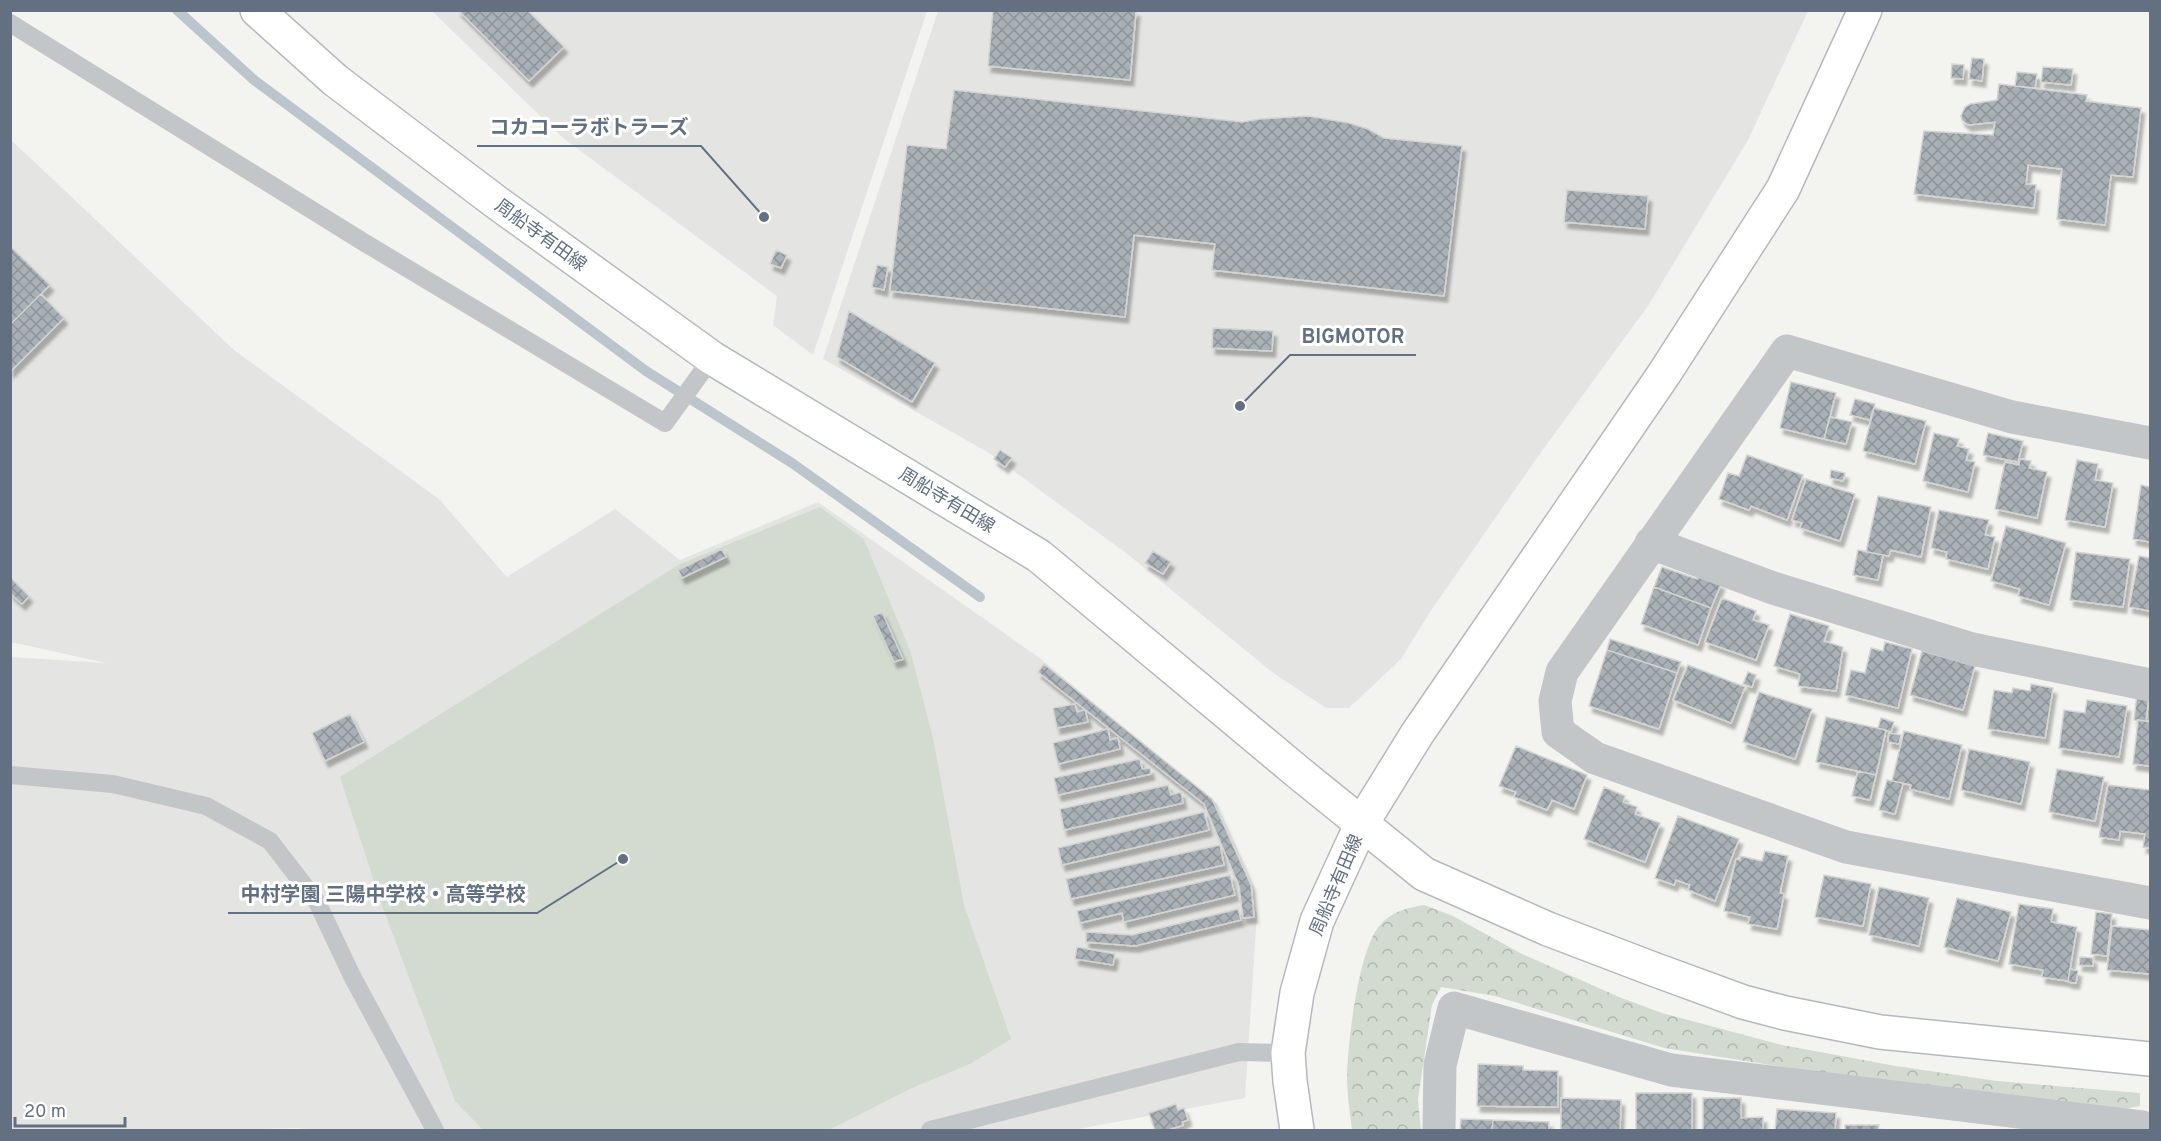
<svg xmlns="http://www.w3.org/2000/svg" width="2161" height="1141" viewBox="0 0 2161 1141" font-family="Overpass,'Noto Sans JP',sans-serif">
  <style>
    .built { fill: #e4e5e3 }
    .grass { fill: #d3dbd0 }
    .forest { fill: url(#forest-crowns) }
    .lines { fill: none; stroke-linecap: round; stroke-linejoin: round }
    .stream { stroke: #bbc5cb; stroke-width: 10 }
    .building { fill: url(#building-cross-hatch); stroke: #d4d5d2; stroke-width: 1.5; filter: url(#shadow) }
    .secondary-casing { stroke: #b5b9bd; stroke-width: 36 }
    .lane { stroke: #c3c6c9; stroke-width: 18 }
    .street { stroke: #c3c6c9; stroke-width: 33 }
    .secondary { stroke: #fff; stroke-width: 33 }
    .labels { text-anchor: middle; stroke-width: 6; stroke-linejoin: round; paint-order: stroke }
    .street-label { font-size: 18px; fill: #627081; stroke: #fff }
    .leader { fill: none; stroke: #627081; stroke-width: 2 }
    .callout-dot { fill: #627081; stroke: #fff; stroke-width: 2 }
    .callout-label { font-size: 20px; text-anchor: middle; font-weight: bold; fill: #627081; stroke: #fff; stroke-width: 6; stroke-linejoin: round; paint-order: stroke }
  </style>
  <defs>
    <pattern id="forest-crowns" width="20" height="18" patternUnits="userSpaceOnUse" patternTransform="scale(1.5)"><rect width="20" height="18" fill="#d3dbd0"/><path d="M2 6a3 3 0 1 1 6 0M12 15a3 3 0 1 1 6 0" fill="none" stroke="#afb6ae"/></pattern>
    <pattern id="building-cross-hatch" width="8" height="8" patternUnits="userSpaceOnUse" patternTransform="scale(1.5)"><rect width="8" height="8" fill="#a9b0b6"/><path d="M0 0l8 8M0 8l8-8" fill="none" stroke="#8d9499"/></pattern>
    <filter id="shadow"><feDropShadow dx="3.5" dy="6" stdDeviation="1.5" flood-color="#0004"/></filter>
  </defs>
  <rect width="100%" height="100%" fill="#f3f4ef"/>
  <path class="built" d="M432,11H927L813,355L773,325L777,296L563,138Z
    M938,11H1808L1748,140L1648,306L1539,455L1430,612L1401,659L1349,708H1326L1272,672L1126,553L989,453L823,359Z
    M10,139L234,350L439,499L507,577L615,509L680,560L818,502L1041,659L1216,804L1257,914L1245,1098L1073,1130H324L295,1128L227,1130H11V657L106,663L11,642Z"/>
  <path class="grass" d="M820,507L864,539L911,653L933,738L964,905L1011,1039L970,1064L912,1088L829,1130H483L455,1101L380,900L340,777L680,564Z"/>
  <path class="forest" d="M1424,905L1453,916L1520,953L1619,997L1662,1013L1782,1045L1896,1066L1997,1081L2140,1093V1106L2123,1109L1814,1072L1664,1048L1495,996L1441,987L1432,1005L1418,1099L1421,1130H1352C1350,1113 1347,1094 1347,1076C1348,1042 1358,950 1380,925C1392,911 1407,908 1424,905Z"/>
  <g class="lines">
    <path class="stream" d="M177,10L254,80L646,371L792,463L980,597"/>
  </g>
  <path class="building" d="M458,10H527L564,47L529,81Z
    M993,10L1136,11L1130,80L988,66Z
    M1972,58L1984,59L1982,81L1969,79Z
    M1952,64L1964,65L1963,79L1951,78Z
    M2043,67L2073,69L2071,85L2041,82Z
    M2017,72L2037,74L2035,88L2015,86Z
    M1999,84L2087,95L2086,101L2141,108L2133,177L2111,175L2105,225L2057,219L2062,169L2028,165L2026,184L2036,185L2034,208L1914,194L1924,131L1993,135L1995,122L1968,125L1962,120L1961,116L1965,107L1970,104L1997,100Z
    M954,90L1242,122L1260,119L1308,116L1349,123L1368,129L1384,138L1462,146L1444,296L1212,270L1215,244L1134,235L1125,317L890,291L907,145L946,149Z
    M1567,190L1648,196L1645,229L1564,222Z
    M10,246L50,285L10,325Z
    M776,250L787,255L781,268L770,264Z
    M877,265L888,267L884,290L872,287Z
    M41,294L64,318L10,372V325Z
    M849,311L935,363L912,402L837,357Z
    M1213,328L1273,331L1272,351L1212,348Z
    M1791,382L1836,393L1824,439L1780,428Z
    M1855,399L1875,404L1870,420L1850,415Z
    M1874,408L1926,421L1915,464L1863,451Z
    M1830,417L1852,422L1846,444L1824,439Z
    M1934,433L1959,439L1957,446L1969,449L1966,460L1975,462L1968,492L1923,481Z
    M1988,433L2023,441L2018,462L1983,455Z
    M1000,450L1012,458L1005,467L994,459Z
    M1747,455L1803,475L1787,520L1751,506L1749,510L1719,499L1728,473L1739,476Z
    M2020,459L2031,461L2029,468L2047,472L2037,518L1995,509L2005,462L2019,465Z
    M2077,460L2098,464L2095,480L2113,483L2105,527L2065,520Z
    M1831,470L1845,473L1843,481L1830,478Z
    M1806,479L1855,494L1840,541L1800,528L1802,523L1792,520Z
    M2141,485L2150,487V542L2133,539Z
    M1878,496L1931,507L1921,557L1891,550L1889,556L1866,552Z
    M1939,510L1989,520L1985,535L1995,537L1988,569L1946,559L1947,552L1931,548Z
    M2006,526L2066,543L2049,605L2018,596L2020,589L1991,581Z
    M722,549L726,557L682,578L678,570Z
    M1858,550L1883,555L1878,580L1853,575Z
    M1153,551L1171,562L1163,574L1145,563Z
    M2076,552L2130,559L2123,607L2070,600Z
    M2139,556L2150,558V611L2129,607Z
    M1662,567L1697,579L1698,575L1721,584L1711,608L1654,587Z
    M10,577L29,596L22,604L10,593Z
    M1654,587L1711,608L1698,645L1641,624Z
    M1722,598L1756,611L1753,620L1769,625L1756,660L1705,642Z
    M882,612L903,659L894,662L873,616Z
    M1790,614L1829,626L1824,641L1843,647L1836,691L1798,686L1800,674L1774,666Z
    M1610,639L1681,662L1677,673L1607,650Z
    M1885,642L1912,649L1898,708L1845,695L1851,670L1865,673L1871,648L1883,651Z
    M1607,650L1677,673L1659,729L1589,706Z
    M1922,651L1975,666L1963,710L1910,695Z
    M1044,664L1212,799L1251,885L1254,917L1243,918L1239,886L1204,804L1038,672Z
    M1688,665L1745,687L1731,723L1673,700Z
    M1748,672L1756,675L1752,687L1743,684Z
    M2031,684L2053,688L2045,738L1988,729L1994,690L2012,693L2013,688L2030,691Z
    M1759,692L1812,709L1795,759L1743,742Z
    M2137,693L2149,695L2146,721L2134,720Z
    M2087,700L2127,706L2119,757L2059,748L2064,710L2085,713Z
    M1075,704L1077,712L1085,710L1088,722L1057,728L1053,708Z
    M350,714L364,742L325,761L312,733Z
    M1826,717L1886,730L1876,775L1816,762Z
    M1881,718L1894,722L1891,732L1878,728Z
    M2138,720L2150,722V766L2133,764Z
    M1108,729L1110,740L1118,738L1120,749L1058,764L1053,743Z
    M1904,731L1962,745L1949,799L1910,789L1911,785L1892,781Z
    M1889,733L1901,735L1899,744L1888,742Z
    M1516,746L1587,775L1574,809L1552,800L1547,810L1514,797L1516,792L1499,786Z
    M1969,749L2030,762L2021,804L1961,790Z
    M1140,759L1142,769L1150,768L1151,774L1058,795L1054,778Z
    M2057,769L2104,777L2095,821L2049,812Z
    M1858,771L1876,775L1870,800L1852,796Z
    M1887,780L1903,783L1895,814L1879,810Z
    M1168,785L1171,795L1181,792L1183,803L1064,830L1060,809Z
    M2108,785L2150,790V848L2143,847L2145,834L2120,831L2119,840L2099,837Z
    M1604,787L1625,796L1623,802L1637,807L1635,814L1660,823L1645,862L1584,839Z
    M1204,812L1209,830L1062,865L1058,848Z
    M1678,816L1739,839L1715,901L1688,890L1690,885L1676,880L1674,885L1655,878Z
    M1220,845L1224,865L1071,899L1066,879Z
    M1765,851L1788,856L1780,893L1784,894L1777,929L1748,924L1750,917L1724,911L1736,859L1740,860V856L1762,861Z
    M1230,875L1235,895L1124,922L1122,913L1080,923L1077,911Z
    M1824,875L1871,884L1863,926L1815,917Z
    M1879,887L1929,898L1919,946L1869,935Z
    M1957,898L2011,912L1998,961L1944,947Z
    M2019,904L2053,909L2051,922L2077,927L2068,981L2042,977L2043,970L2009,964Z
    M1238,909L1241,920L1135,946L1086,942V932L1132,935Z
    M2096,912L2112,914L2107,956L2091,954Z
    M2112,926L2150,930V974L2107,970Z
    M1077,947L1115,954L1113,965L1075,959Z
    M2080,957L2093,958V966L2079,965Z
    M2070,969L2078,971L2076,983L2068,982Z
    M1478,1064L1523,1066V1070L1558,1071V1107L1477,1106Z
    M1636,1093H1692V1130H1636Z
    M1561,1098L1621,1100L1620,1130H1561Z
    M1703,1098H1741V1118L1763,1117V1130H1703Z
    M1176,1104L1178,1110L1184,1108L1188,1120L1182,1122L1183,1125L1168,1130H1155L1149,1113Z
    M1777,1109L1836,1113L1835,1130H1775Z
    M1461,1119L1493,1120L1492,1130H1460Z
    M1493,1120L1549,1122V1130H1492Z
    M1845,1125H1879L1878,1130H1845Z"/>
  <g class="lines">
    <defs>
      <path id="secondary" d="M257,10L335,80L496,202L712,358L1039,556L1299,773L1424,874L1548,929L1653,969L1743,1002L1785,1013L1880,1032L2150,1059
        M1297,1130L1290,1081L1288,1053L1297,993L1317,921L1362,823L1417,734L1664,374L1783,189L1865,10"/>
    </defs>
    <use href="#secondary" class="secondary-casing"/>
    <path class="lane" d="M10,23L365,243L665,423L712,358
      M10,775L113,784L206,806L270,841L317,902L352,976L435,1130
      M930,1130L1239,1052L1288,1053"/>
    <path class="street" d="M2150,443L2012,417L1787,351L1562,672L1555,701L1558,732L1595,758L1846,847L2150,903
      M1651,543L1773,588L1972,649L2150,685
      M1439,1130L1440,1065L1454,1008L1671,1070L2142,1127"/>
    <use href="#secondary" class="secondary"/>
  </g>
  <g class="labels">
    <g class="street-label">
      <text transform="translate(541 235) rotate(36)" y="6">周船寺有田線</text>
      <text transform="translate(947 500) rotate(31)" y="6">周船寺有田線</text>
      <text transform="translate(1336 885) rotate(-67)" y="6">周船寺有田線</text>
    </g>
  </g>
  <path class="leader" d="M764 217L701 146H477M1240 406L1290 355H1416M623 859L537 913H228"/>
  <g class="callout-dot">
    <circle cx="764" cy="217" r="6"/>
    <circle cx="1240" cy="406" r="6"/>
    <circle cx="623" cy="859" r="6"/>
  </g>
  <g class="callout-label">
    <text x="589" y="134">コカコーラボトラーズ</text>
    <text x="1353" y="343">BIGMOTOR</text>
    <text x="383" y="901">中村学園 三陽中学校・高等学校</text>
  </g>
  <rect width="2161" height="1141" fill="none" stroke="#627081" stroke-width="24"/>
  <path d="M15 1117v9h110v-9" fill="none" stroke="#627081" stroke-width="3"/>
  <text x="24" y="1117" font-size="18" fill="#627081" stroke="#ffffff" stroke-width="4.5" paint-order="stroke">20 m</text>
</svg>
